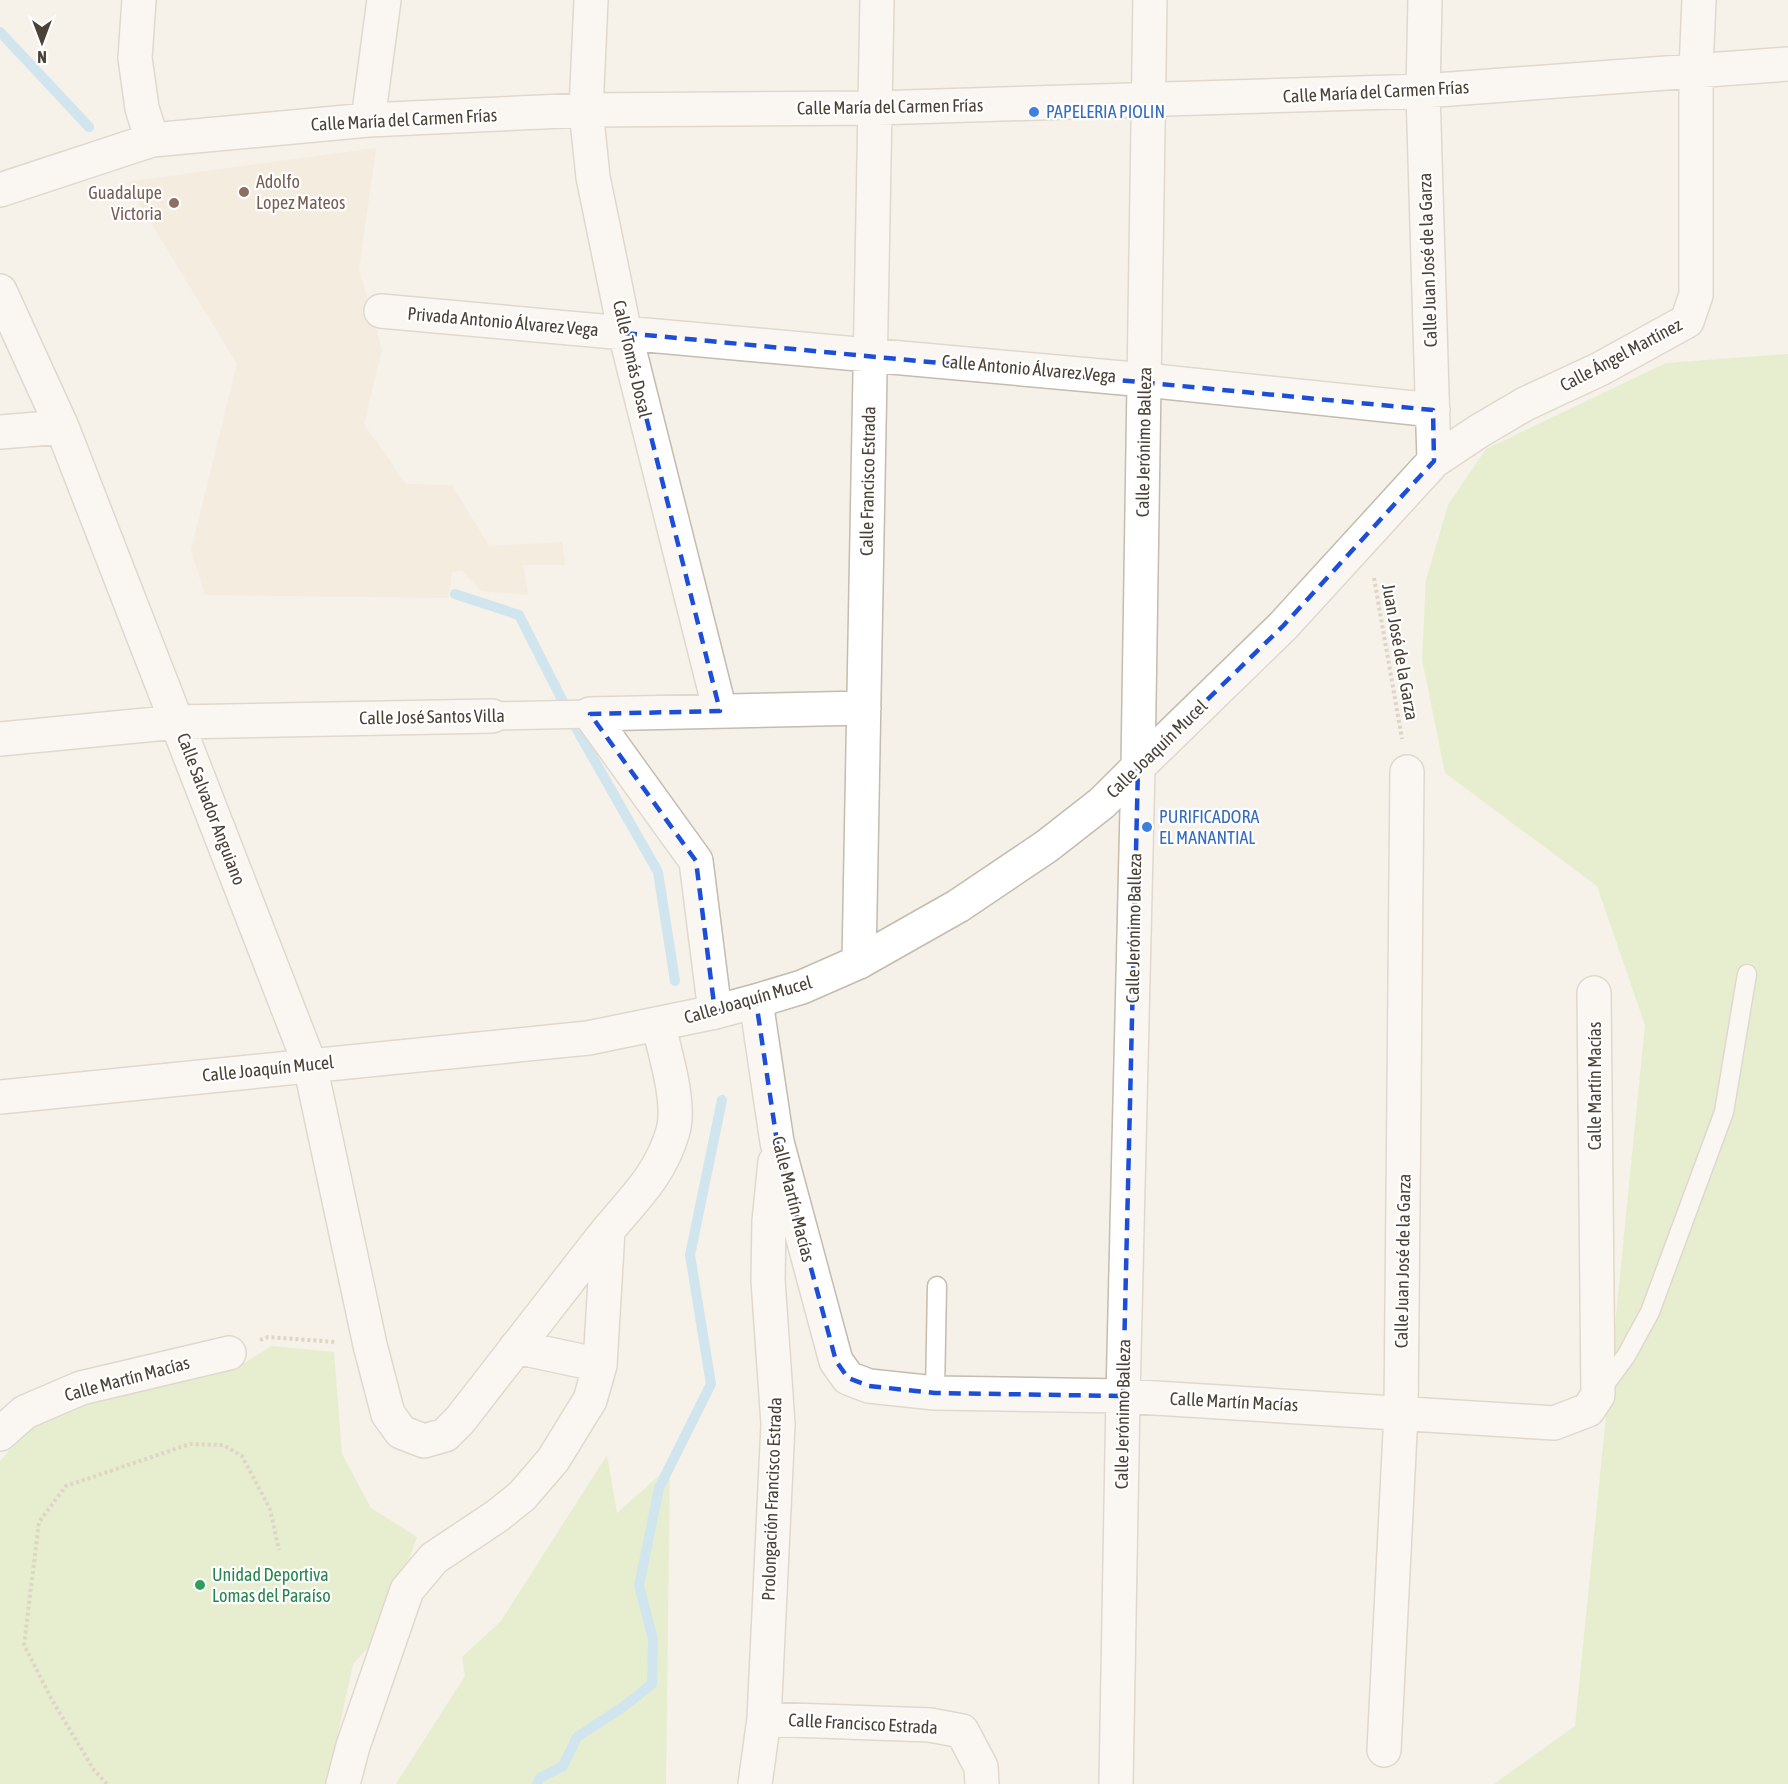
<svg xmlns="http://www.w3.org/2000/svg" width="1788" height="1784" viewBox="0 0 1788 1784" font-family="'Asap Condensed',sans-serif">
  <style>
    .education { fill: #efe6d3 }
    .green { fill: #d4ebb0 }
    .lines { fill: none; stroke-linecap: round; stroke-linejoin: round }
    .stream { stroke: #a3d7f4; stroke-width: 10 }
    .service-casing { stroke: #c5bbae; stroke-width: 21 }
    .pedestrian-casing { stroke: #c5bbae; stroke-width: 30 }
    .minor-casing { stroke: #c5bbae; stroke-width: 36 }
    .tertiary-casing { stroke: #c5bbae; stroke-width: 36 }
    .path { stroke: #c4b49c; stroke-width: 4; stroke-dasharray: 3 3; stroke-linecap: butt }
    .service { stroke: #fff; stroke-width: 18 }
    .pedestrian { stroke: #fff; stroke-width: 27 }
    .minor { stroke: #fff; stroke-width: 33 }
    .tertiary { stroke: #fff; stroke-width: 33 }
    .marked { fill: none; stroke: #1d4ed8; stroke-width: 4.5; stroke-dasharray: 12 8; stroke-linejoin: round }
    .shop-dot { fill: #3f7fe0; stroke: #fff; stroke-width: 2 }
    .education-dot { fill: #8d6e63; stroke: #fff; stroke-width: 2 }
    .leisure-dot { fill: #2e9e5b; stroke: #fff; stroke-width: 2 }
    .labels { text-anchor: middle; stroke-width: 4.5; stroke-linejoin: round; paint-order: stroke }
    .street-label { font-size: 18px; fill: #4a4137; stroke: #fff }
    .shop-label { font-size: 18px; fill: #366cbe; stroke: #fff; text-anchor: start }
    .education-label { font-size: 18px; fill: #785e54; stroke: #fff; text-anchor: start }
    .leisure-label { font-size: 18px; fill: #27864d; stroke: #fff; text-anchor: start }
  </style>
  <rect width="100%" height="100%" fill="#f5f1e9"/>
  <path class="education" d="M376,148L359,269L382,350L364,424L406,484L452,485L489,546L562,542L565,565H523L528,595L481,591L462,570L452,572L448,598L205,595L191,550L237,364L126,182Z"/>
  <path class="green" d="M1788,354V1784H1494L1575,1726L1645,1025L1597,886L1445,773L1422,659L1426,580L1448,505L1486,449L1666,363Z
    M271,1346L334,1352L342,1454L371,1508L417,1537L383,1632L353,1664L327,1784H0V1461L45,1409L240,1366Z
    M607,1455L617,1513L670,1466L666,1784H396L465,1676L462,1657L501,1621Z"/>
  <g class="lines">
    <path class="stream" d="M0,32L89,127
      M455,594L519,615L580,735L658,872L675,981
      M537,1784L540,1778L563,1766L577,1737L623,1707L652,1684L653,1639L639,1586L659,1488L711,1384L690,1255L722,1100"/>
    <defs>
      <path id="service" d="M1600,1391L1626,1356L1650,1312L1724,1112L1747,974
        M935,1393L937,1286"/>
      <path id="pedestrian" d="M492,716L590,714"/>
      <path id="minor" d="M139,0L135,58L142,108L152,140
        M591,0L586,110L593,177L625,333L720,711
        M368,120L384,0
        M0,190L152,140L368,120L586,110L875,108L1423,91L1788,64
        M0,291L62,427L310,1065L370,1345L388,1414L401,1432L424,1441L445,1435L460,1420C507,1360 553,1300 600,1240C628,1204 660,1178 673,1131C681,1104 665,1052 658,1024
        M381,311L1145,380L1433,410
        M0,432L62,427
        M1434,461L1479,431L1525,404L1600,369L1687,321L1696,295V70L1699,0
        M590,714L696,861L715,1012
        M590,714L864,708
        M0,739L177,722L492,716
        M859,962L877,0
        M756,1001L777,1142L836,1361L848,1378L869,1386L935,1393L1123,1396L1554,1423L1588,1410L1598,1395L1594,993
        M516,1347L600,1365
        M0,1434L25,1412L81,1388L229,1353
        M764,1719L930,1725L962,1731L981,1767L982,1784
        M1384,1750L1401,1413L1407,772
        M343,1784L353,1746L407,1590L434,1558L497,1516L522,1496L553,1460L590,1400L600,1365L608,1230
        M755,1784L764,1719L778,1424L768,1280L769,1221L775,1162
        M1116,1784L1123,1396L1138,767L1283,626L1434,461L1423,91L1425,0"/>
      <path id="tertiary" d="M0,1097L588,1038L715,1012L756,1001L802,987L859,962L958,906L1047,846L1102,803L1138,767L1150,0"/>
    </defs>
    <use href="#service" class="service-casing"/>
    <use href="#pedestrian" class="pedestrian-casing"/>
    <use href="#minor" class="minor-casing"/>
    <use href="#tertiary" class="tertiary-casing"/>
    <path class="path" d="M1374,578L1402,739
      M260,1340L268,1337L336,1342
      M107,1784L94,1770L52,1700L24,1645L39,1522L66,1486L190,1444L223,1445L242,1456L270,1509L279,1550"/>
    <use href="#service" class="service"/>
    <use href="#pedestrian" class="pedestrian"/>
    <use href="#minor" class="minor"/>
    <use href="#tertiary" class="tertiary"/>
  </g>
  <path d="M0 0H1788V1784H0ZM625,333L1433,410L1434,461L1283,626L1138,767L1123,1396L935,1393L869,1386L848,1378L836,1361L777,1142L756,1001L715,1012L696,861L590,714L720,711Z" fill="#f5f1e9" fill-opacity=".55" fill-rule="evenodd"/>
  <path class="marked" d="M625,333L1433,410L1434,461L1283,626L1138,767L1123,1396L935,1393L869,1386L848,1378L836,1361L777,1142L756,1001L715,1012L696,861L590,714L720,711Z"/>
  <g class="shop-dot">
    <circle cx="1034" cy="112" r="6"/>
    <circle cx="1147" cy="827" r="6"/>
  </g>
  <g class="education-dot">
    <circle cx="244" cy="192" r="6"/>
    <circle cx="174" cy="203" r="6"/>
  </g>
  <circle class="leisure-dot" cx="200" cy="1585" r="6"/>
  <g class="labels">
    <g class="street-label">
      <text transform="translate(1376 92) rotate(-3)" y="6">Calle María del Carmen Frías</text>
      <text transform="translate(890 107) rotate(-1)" y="6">Calle María del Carmen Frías</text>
      <text transform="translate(404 120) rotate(-3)" y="6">Calle María del Carmen Frías</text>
      <text transform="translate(1428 260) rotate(-92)" y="6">Calle Juan José de la Garza</text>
      <text transform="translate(503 322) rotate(5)" y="6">Privada Antonio Álvarez Vega</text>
      <text transform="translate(1621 355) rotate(-28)" y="6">Calle Ángel Martínez</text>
      <text transform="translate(632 359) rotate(77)" y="6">Calle Tomás Dosal</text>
      <text transform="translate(1029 369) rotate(5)" y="6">Calle Antonio Álvarez Vega</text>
      <text transform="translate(1144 442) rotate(-89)" y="6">Calle Jerónimo Balleza</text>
      <text transform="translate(868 481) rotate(-89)" y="6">Calle Francisco Estrada</text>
      <text transform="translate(1400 652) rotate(80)" y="6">Juan José de la Garza</text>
      <text transform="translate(432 717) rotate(-1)" y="6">Calle José Santos Villa</text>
      <text transform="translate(1157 749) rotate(-44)" y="6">Calle Joaquín Mucel</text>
      <text transform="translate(211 809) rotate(69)" y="6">Calle Salvador Anguiano</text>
      <text transform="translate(1134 928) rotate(-89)" y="6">Calle Jerónimo Balleza</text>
      <text transform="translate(748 1000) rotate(-16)" y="6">Calle Joaquín Mucel</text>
      <text transform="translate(268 1069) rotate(-6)" y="6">Calle Joaquín Mucel</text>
      <text transform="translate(1595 1086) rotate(-90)" y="6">Calle Martín Macías</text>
      <text transform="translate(793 1199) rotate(76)" y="6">Calle Martín Macías</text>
      <text transform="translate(1403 1261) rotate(-89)" y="6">Calle Juan José de la Garza</text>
      <text transform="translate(127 1379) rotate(-15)" y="6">Calle Martín Macías</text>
      <text transform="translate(1234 1402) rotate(3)" y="6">Calle Martín Macías</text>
      <text transform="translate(1123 1414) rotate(-89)" y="6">Calle Jerónimo Balleza</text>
      <text transform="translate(772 1499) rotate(-88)" y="6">Prolongación Francisco Estrada</text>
      <text transform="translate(863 1724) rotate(3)" y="6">Calle Francisco Estrada</text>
    </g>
    <g class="shop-label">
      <text x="1046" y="118">PAPELERIA PIOLIN</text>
      <text x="1159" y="823">PURIFICADORA<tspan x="1159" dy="21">EL MANANTIAL</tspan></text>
    </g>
    <g class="education-label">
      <text x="256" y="188">Adolfo<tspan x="256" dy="21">Lopez Mateos</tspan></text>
      <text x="162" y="199" text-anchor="end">Guadalupe<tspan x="162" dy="21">Victoria</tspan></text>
    </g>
    <g class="leisure-label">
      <text x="212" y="1581">Unidad Deportiva<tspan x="212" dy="21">Lomas del Paraíso</tspan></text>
    </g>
  </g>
  <g transform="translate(42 42) rotate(180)" stroke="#ffffff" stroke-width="4.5" paint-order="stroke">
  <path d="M0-4.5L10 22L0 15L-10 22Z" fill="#4a4137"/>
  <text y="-9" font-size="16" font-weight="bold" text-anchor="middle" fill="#4a4137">N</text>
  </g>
</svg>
